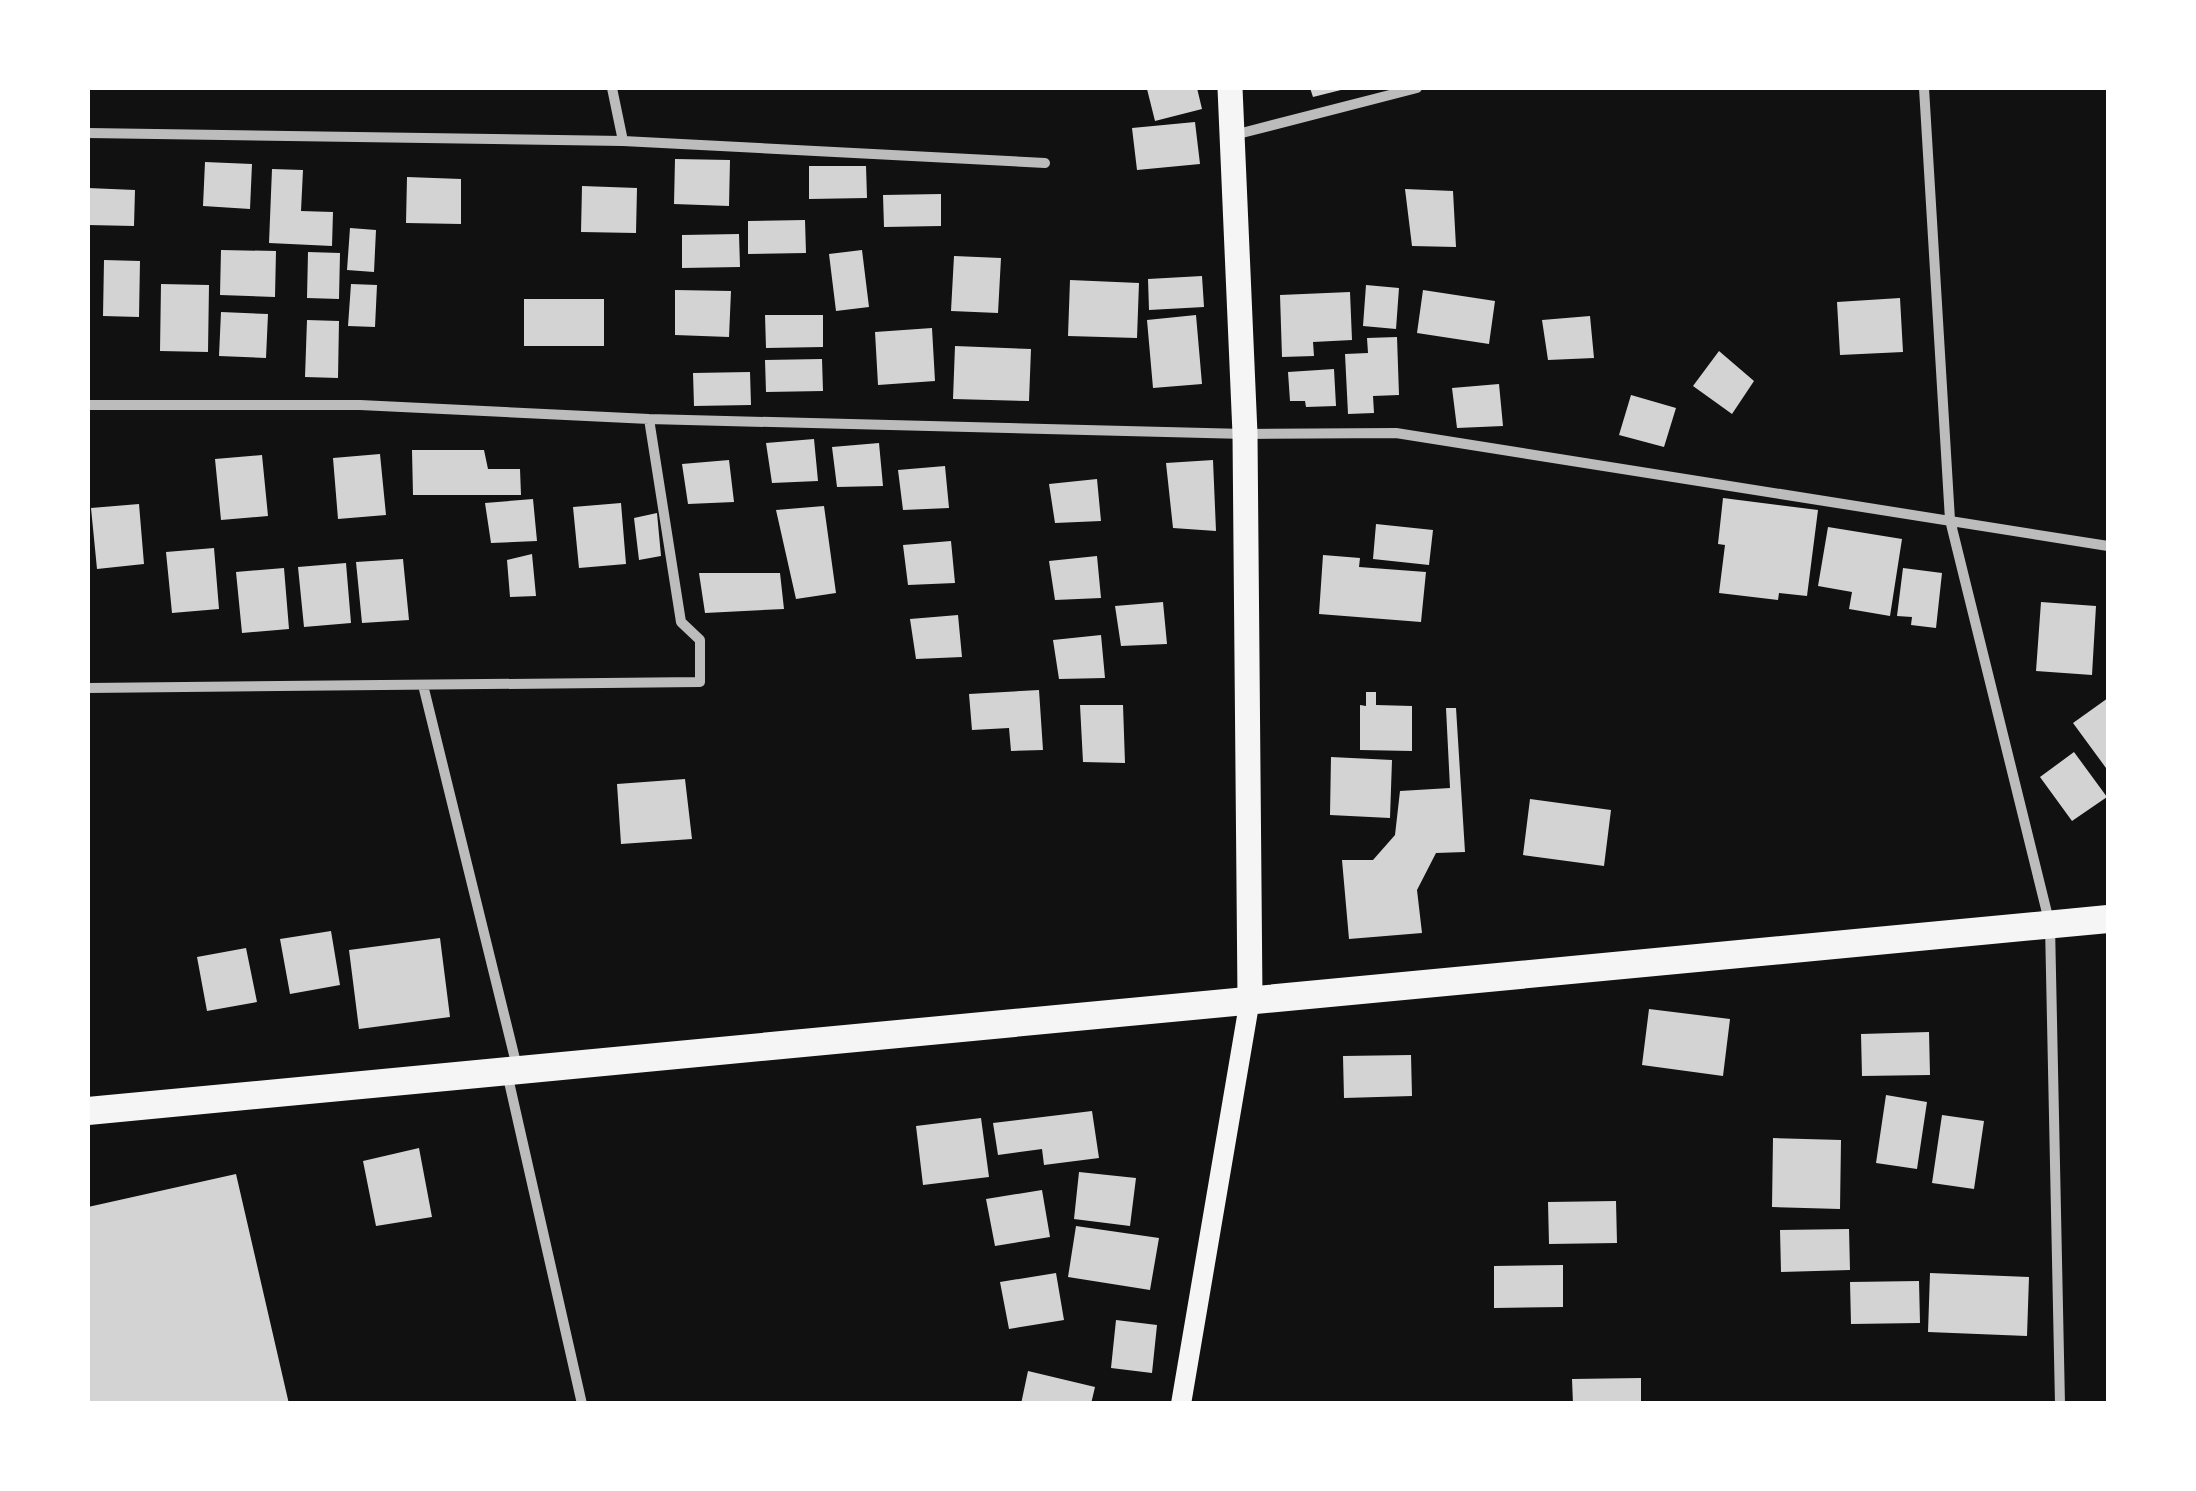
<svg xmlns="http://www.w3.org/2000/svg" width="2196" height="1491" viewBox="0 0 2196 1491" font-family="'IBM Plex Sans',sans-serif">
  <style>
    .building { fill: #d3d3d3 }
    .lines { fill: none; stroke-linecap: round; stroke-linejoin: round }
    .minor { stroke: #bcbcbc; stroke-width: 10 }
    .secondary { stroke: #f5f5f5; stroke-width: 20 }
    .primary { stroke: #f5f5f5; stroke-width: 25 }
    .trunk { stroke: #f5f5f5; stroke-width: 28 }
  </style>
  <rect width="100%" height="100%" fill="#111"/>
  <path class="building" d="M1152,88H1197L1202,109L1155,121L1147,89Z
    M1310,88H1345V89L1313,97Z
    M1195,122L1200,164L1137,170L1132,128Z
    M675,159L730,160L729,206L674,204Z
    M205,162L252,164L250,209L203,206Z
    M809,166H866L867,198L809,199Z
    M272,169L303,170L301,211L333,212L332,246L269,243Z
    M407,177L461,179V224L406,223Z
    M582,186L637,188L636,233L581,232Z
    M88,188L135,190L134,226L88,225Z
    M1405,189L1453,191L1456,247L1412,246Z
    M941,194V226L884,227L883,195Z
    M805,220L806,253L748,254V221Z
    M350,228L376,230L374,272L347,270Z
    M739,234L740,267L682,268V235Z
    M221,250L276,251L275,297L220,295Z
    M862,250L869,307L836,311L829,254Z
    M308,252L340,253L339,299L307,298Z
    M954,256L1001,258L998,313L951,311Z
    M104,260L140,261L139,317L103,316Z
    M1202,276L1204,307L1149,310L1148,279Z
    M1070,280L1139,283L1137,338L1068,336Z
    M161,284L209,285L208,352L160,351Z
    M351,284L377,285L375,327L348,326Z
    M1366,285L1399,288L1396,329L1363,326Z
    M675,290L731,291L729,337L675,335Z
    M1423,290L1495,301L1489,344L1417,333Z
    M1350,292L1352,340L1313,342L1314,356L1282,357L1280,295Z
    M1900,298L1903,352L1840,355L1837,302Z
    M524,299H604V346H524Z
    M221,312L268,314L266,358L219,356Z
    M765,315H823V347L766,348Z
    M1196,315L1202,384L1153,388L1147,320Z
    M1590,316L1594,358L1548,360L1542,320Z
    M307,320L339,321L338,378L305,377Z
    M932,328L935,381L878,385L875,332Z
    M1397,337L1399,395L1373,396L1374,413L1348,414L1345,354L1368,353L1367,338Z
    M955,346L1031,349L1029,401L953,399Z
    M1719,351L1754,381L1732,414L1693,386Z
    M822,359L823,391L766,392L765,360Z
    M1334,369L1336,406L1306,407L1305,401H1290L1288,372Z
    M750,372L751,405L694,406L693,373Z
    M1499,384L1503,426L1457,428L1452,388Z
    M1631,395L1676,408L1664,447L1619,435Z
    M814,439L818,481L772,483L766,443Z
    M879,443L883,486L837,487L832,447Z
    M412,450H484L488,469H520L521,495H413Z
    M380,454L386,515L338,519L333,458Z
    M262,455L268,516L221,520L215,459Z
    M729,460L734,502L688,504L682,464Z
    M1213,460L1216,531L1173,528L1166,463Z
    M945,466L949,508L903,510L898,470Z
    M1097,479L1101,521L1055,523L1049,484Z
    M1723,498L1818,510L1807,596L1779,593L1778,600L1719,593L1725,545L1718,544Z
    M533,499L537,541L491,543L485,503Z
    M621,503L626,564L579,568L573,507Z
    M139,504L144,564L97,569L91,508Z
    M824,506L836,593L796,599L776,510Z
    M657,513L661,556L639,560L634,518Z
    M1376,524L1433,530L1429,565L1373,559Z
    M1828,527L1902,539L1890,616L1849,609L1852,592L1818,586Z
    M951,541L955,583L908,585L903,545Z
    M214,548L219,609L172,613L166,552Z
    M532,554L536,596L510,597L507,560Z
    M1323,555L1360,558L1359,567L1426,572L1421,622L1319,614Z
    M1097,556L1101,598L1055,600L1049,561Z
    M403,559L409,620L362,623L356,562Z
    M346,563L351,623L304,627L298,567Z
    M284,568L289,629L242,633L236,572Z
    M1903,568L1942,573L1936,628L1911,625L1912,617L1897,616Z
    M699,573H780L784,609L705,613Z
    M1163,602L1167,644L1121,646L1115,606Z
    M2041,602L2096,606L2092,675L2036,671Z
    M958,615L962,657L916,659L910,619Z
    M1101,635L1105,678L1059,679L1053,640Z
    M1039,690L1043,750L1011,751L1009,728L972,730L969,694Z
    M1366,692H1376V705L1412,706V751L1360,750V705L1366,706Z
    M2108,698V766L2106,768L2073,723Z
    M1080,705H1123L1125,763L1083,762Z
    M1446,708H1456L1465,852L1436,853L1417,890L1422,933L1349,939L1342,860H1373L1395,835L1400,791L1450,788Z
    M2074,752L2107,797L2072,821L2040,777Z
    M1331,757L1392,760L1390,818L1330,815Z
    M685,779L692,839L621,844L617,784Z
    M1530,799L1611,810L1604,866L1523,855Z
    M331,931L340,985L290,994L280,939Z
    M440,938L450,1017L359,1029L349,950Z
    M246,948L257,1002L207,1011L197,957Z
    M1649,1009L1730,1019L1723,1076L1642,1065Z
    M1929,1032L1930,1075L1862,1076L1861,1034Z
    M1411,1055L1412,1096L1344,1098L1343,1056Z
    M1886,1095L1927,1102L1917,1169L1876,1163Z
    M1092,1111L1099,1158L1044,1165L1042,1149L998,1155L993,1123Z
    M1942,1115L1984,1121L1974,1189L1932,1183Z
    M981,1118L989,1177L923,1185L916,1126Z
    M1773,1138L1841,1140L1840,1209L1772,1207Z
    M419,1148L432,1217L376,1226L363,1161Z
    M1079,1172L1136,1178L1130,1226L1074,1219Z
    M236,1174L289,1404H88V1207Z
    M1042,1190L1050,1237L995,1246L986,1199Z
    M1616,1201L1617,1243L1549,1244L1548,1202Z
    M1076,1226L1159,1238L1150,1290L1068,1277Z
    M1849,1229L1850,1270L1781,1272L1780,1230Z
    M1563,1265V1307L1494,1308V1266Z
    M1056,1273L1064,1320L1009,1329L1000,1282Z
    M1930,1273L2029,1277L2027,1336L1928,1332Z
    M1919,1281L1920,1323L1851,1324L1850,1282Z
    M1116,1320L1157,1325L1152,1373L1111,1368Z
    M1028,1371L1095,1387L1091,1404H1021Z
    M1641,1378V1404H1573L1572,1379Z"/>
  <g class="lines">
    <path class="minor" d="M612,88L623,141
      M1924,88L1950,520L2050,925L2060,1404
      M88,133L623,141L1045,163
      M1234,135L1417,88
      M88,405H360L649,419L1245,434L1396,433L2108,546
      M423,685L517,1067
      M88,688L700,682V640L681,622L649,419
      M507,1073L582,1404"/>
    <path class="secondary" d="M1181,1404L1250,999"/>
    <path class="primary" d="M1230,88L1245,434L1250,999"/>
    <path class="trunk" d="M88,1111L2108,919"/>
  </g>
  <rect width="2196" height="1491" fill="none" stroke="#ffffff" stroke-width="180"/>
</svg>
